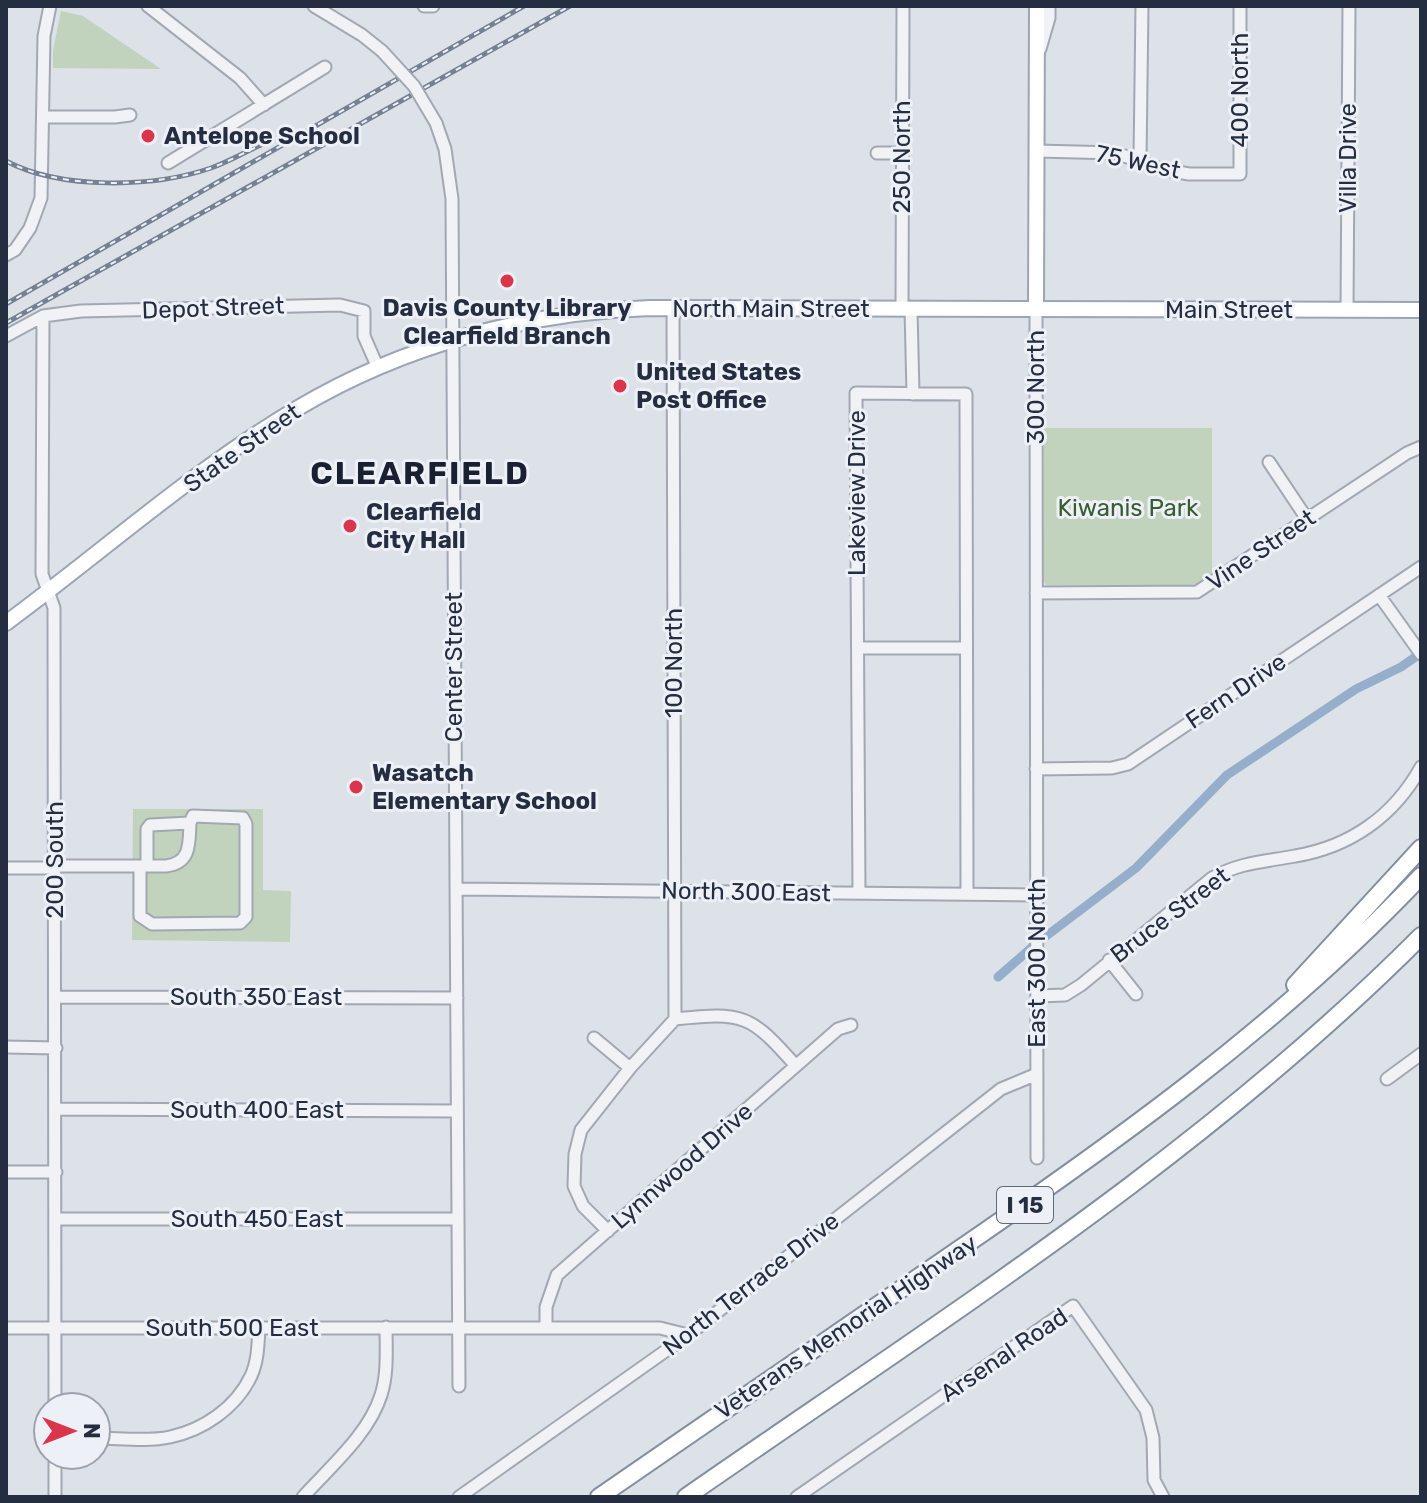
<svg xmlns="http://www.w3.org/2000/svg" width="1427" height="1503" viewBox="0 0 1427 1503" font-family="Rubik,sans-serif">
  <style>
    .green { fill: #c2d3bd }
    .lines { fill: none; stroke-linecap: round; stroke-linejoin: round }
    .canal { stroke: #94aecc; stroke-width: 9 }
    .minor-casing { stroke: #a2a8b2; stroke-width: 15 }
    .major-casing { stroke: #9ba5b5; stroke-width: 18 }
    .highway-casing { stroke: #838ea0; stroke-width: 20 }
    .minor { stroke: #f0f2f6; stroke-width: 11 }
    .major { stroke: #fff; stroke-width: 14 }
    .highway { stroke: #fff; stroke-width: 16 }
    .rail-casing { stroke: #758093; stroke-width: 5 }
    .rail { stroke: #edf0f6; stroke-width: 2; stroke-dasharray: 6; stroke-linecap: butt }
    .minor-bridge-casing { stroke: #a2a8b2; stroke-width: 15; stroke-linecap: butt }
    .minor-bridge { stroke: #f0f2f6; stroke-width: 11 }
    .poi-dot { fill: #da354a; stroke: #edf0f6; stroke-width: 3 }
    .labels { text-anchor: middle; stroke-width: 6; stroke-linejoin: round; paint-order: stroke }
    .shield { fill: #edf0f6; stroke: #616877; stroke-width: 2 }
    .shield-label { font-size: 22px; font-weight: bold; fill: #252e40 }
    .street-label { font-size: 24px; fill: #252e40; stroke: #edf0f6 }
    .poi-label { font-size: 24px; font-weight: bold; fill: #252e40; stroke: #edf0f6; text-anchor: start }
    .park-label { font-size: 24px; fill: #385d31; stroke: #edf0f6 }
    .district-label { font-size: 32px; font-weight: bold; letter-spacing: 2px; fill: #182031; stroke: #edf0f6 }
  </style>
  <rect width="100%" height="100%" fill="#dde1e8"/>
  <path class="green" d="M61,11L83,16L161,69L53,68V50Z
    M1044,428H1212V576L1197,584L1185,586L1046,585L1043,580Z
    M133,809H263V890L291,891L290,942L132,940Z"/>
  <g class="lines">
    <path class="canal" d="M998,977L1037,943L1136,868L1227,775L1356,689L1401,667L1421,653"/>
    <defs>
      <path id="minor" d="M148,6L240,78L264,105
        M314,6L362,35L382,51
        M424,6H433
        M1040,49L1049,18V6
        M43,117H115L130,115
        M436,123L445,149L452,199L459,1386
        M1037,151L1116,153L1161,169L1189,174H1240V6
        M877,153H902
        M1140,159L1142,6
        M168,163L325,67
        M6,255L15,250L30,228L41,198L44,36L50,6
        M673,308L675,1019
        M902,309L903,6
        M911,309L913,394
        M1036,309L1037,1158
        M1347,310L1349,6
        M43,316L42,574L54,608L55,1407
        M6,336L43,316L81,311L340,305L364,311V336L378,368
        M1269,462L1307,519
        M1036,593L1197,592L1407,453L1421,447
        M1379,595L1421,654
        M858,648H966
        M1036,769L1112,768L1128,764L1421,567
        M54,866H166C191,863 189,844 190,823L150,825L147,829V866
        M140,866V916L152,924L240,923L246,917V824L243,818L193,816L190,823
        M6,868H54
        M456,889L1037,895
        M859,893L856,393L966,394L967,894
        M1109,960L1136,994
        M1037,996L1065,995L1081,985L1212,878C1241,862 1263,862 1295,856C1350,847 1394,816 1421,767
        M56,997L457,998
        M594,1038L630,1068
        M6,1047L56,1048
        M1387,1079L1421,1054
        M56,1109L457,1111
        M6,1172H56
        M56,1219H458
        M608,1231L583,1206L574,1186L575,1154L581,1130L630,1068L675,1019C744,1012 750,1014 796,1066
        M546,1327V1307L557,1275L838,1029L851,1025
        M6,1328H660L688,1335
        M96,1438C119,1438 147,1442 170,1437C203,1430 236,1408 251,1376C258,1361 258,1344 259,1328
        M55,1497V1455
        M303,1497C330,1467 369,1434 381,1395C388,1374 386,1348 386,1327
        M459,1497L688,1335L1001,1089L1037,1074
        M797,1497L1073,1306L1146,1410L1153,1438L1154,1480L1163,1497"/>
      <path id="major" d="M1036,309L1037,6
        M6,623C102,552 195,469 298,408C404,345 527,312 650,308L1421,310"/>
      <path id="highway" d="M1295,985L1421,848
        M599,1497C713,1418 828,1340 942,1261C1112,1145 1279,1026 1421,876
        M686,1497C939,1321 1203,1155 1421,936"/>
    </defs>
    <use href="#minor" class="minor-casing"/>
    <use href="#major" class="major-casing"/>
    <use href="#highway" class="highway-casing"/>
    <use href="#minor" class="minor"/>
    <use href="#major" class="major"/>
    <use href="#highway" class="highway"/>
    <defs>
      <path id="rail" d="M6,161C61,190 153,188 211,168C228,162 245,152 261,145
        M6,304L524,6
        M6,323L570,6"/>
    </defs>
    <use href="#rail" class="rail-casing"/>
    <use href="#rail" class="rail"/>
    <defs>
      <path id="minor-bridge" d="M382,51L414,86L436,123"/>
    </defs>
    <use href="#minor-bridge" class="minor-bridge-casing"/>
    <use href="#minor-bridge" class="minor-bridge"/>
  </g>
  <g class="poi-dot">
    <circle cx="148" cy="136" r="8"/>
    <circle cx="507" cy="281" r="8"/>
    <circle cx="620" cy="386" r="8"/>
    <circle cx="350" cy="526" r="8"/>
    <circle cx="356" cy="787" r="8"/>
  </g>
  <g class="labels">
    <rect class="shield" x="997" y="1187" width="56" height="36" rx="6"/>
    <g class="shield-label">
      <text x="1025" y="1213">I 15</text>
    </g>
    <g class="street-label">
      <text transform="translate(1240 90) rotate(-90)" y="8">400 North</text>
      <text transform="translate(902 157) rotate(-90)" y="8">250 North</text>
      <text transform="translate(1348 158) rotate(-90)" y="8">Villa Drive</text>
      <text transform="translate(1138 162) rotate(12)" y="8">75 West</text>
      <text transform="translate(213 308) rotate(-2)" y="8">Depot Street</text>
      <text x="771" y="317">North Main Street</text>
      <text x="1229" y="318">Main Street</text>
      <text transform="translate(1036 387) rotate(-90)" y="8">300 North</text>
      <text transform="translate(242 448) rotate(-35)" y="8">State Street</text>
      <text transform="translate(857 493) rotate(-90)" y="8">Lakeview Drive</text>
      <text transform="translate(1261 550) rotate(-34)" y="8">Vine Street</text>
      <text transform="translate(674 663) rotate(-90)" y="8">100 North</text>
      <text transform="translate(454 667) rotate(-90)" y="8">Center Street</text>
      <text transform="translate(1236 691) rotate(-34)" y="8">Fern Drive</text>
      <text transform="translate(55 860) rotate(-90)" y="8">200 South</text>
      <text transform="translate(746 892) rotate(1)" y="8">North 300 East</text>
      <text transform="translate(1170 915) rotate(-37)" y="8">Bruce Street</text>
      <text transform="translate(1037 963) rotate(-90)" y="8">East 300 North</text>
      <text x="256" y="1005">South 350 East</text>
      <text x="257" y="1118">South 400 East</text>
      <text transform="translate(682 1166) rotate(-41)" y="8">Lynnwood Drive</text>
      <text x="257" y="1227">South 450 East</text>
      <text transform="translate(751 1284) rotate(-38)" y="8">North Terrace Drive</text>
      <text transform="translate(846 1327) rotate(-34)" y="8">Veterans Memorial Highway</text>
      <text x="232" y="1336">South 500 East</text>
      <text transform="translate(1004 1355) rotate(-34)" y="8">Arsenal Road</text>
    </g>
    <g class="poi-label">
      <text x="164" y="144">Antelope School</text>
      <text x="507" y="316" text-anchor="middle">Davis County Library<tspan x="507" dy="28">Clearfield Branch</tspan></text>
      <text x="636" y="380">United States<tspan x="636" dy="28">Post Office</tspan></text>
      <text x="366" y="520">Clearfield<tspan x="366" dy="28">City Hall</tspan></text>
      <text x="372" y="781">Wasatch<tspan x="372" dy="28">Elementary School</tspan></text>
    </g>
    <g class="park-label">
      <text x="1128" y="516">Kiwanis Park</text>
    </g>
    <g class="district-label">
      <text x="420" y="484">CLEARFIELD</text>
    </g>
  </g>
  <rect width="1427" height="1503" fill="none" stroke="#252e40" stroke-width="16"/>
  <g transform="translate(72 1431) rotate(90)"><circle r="38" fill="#edf0f6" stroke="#9da2ad" stroke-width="2"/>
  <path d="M0-6L14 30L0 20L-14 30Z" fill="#da354a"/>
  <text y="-12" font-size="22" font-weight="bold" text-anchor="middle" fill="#252e40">N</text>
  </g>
</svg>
